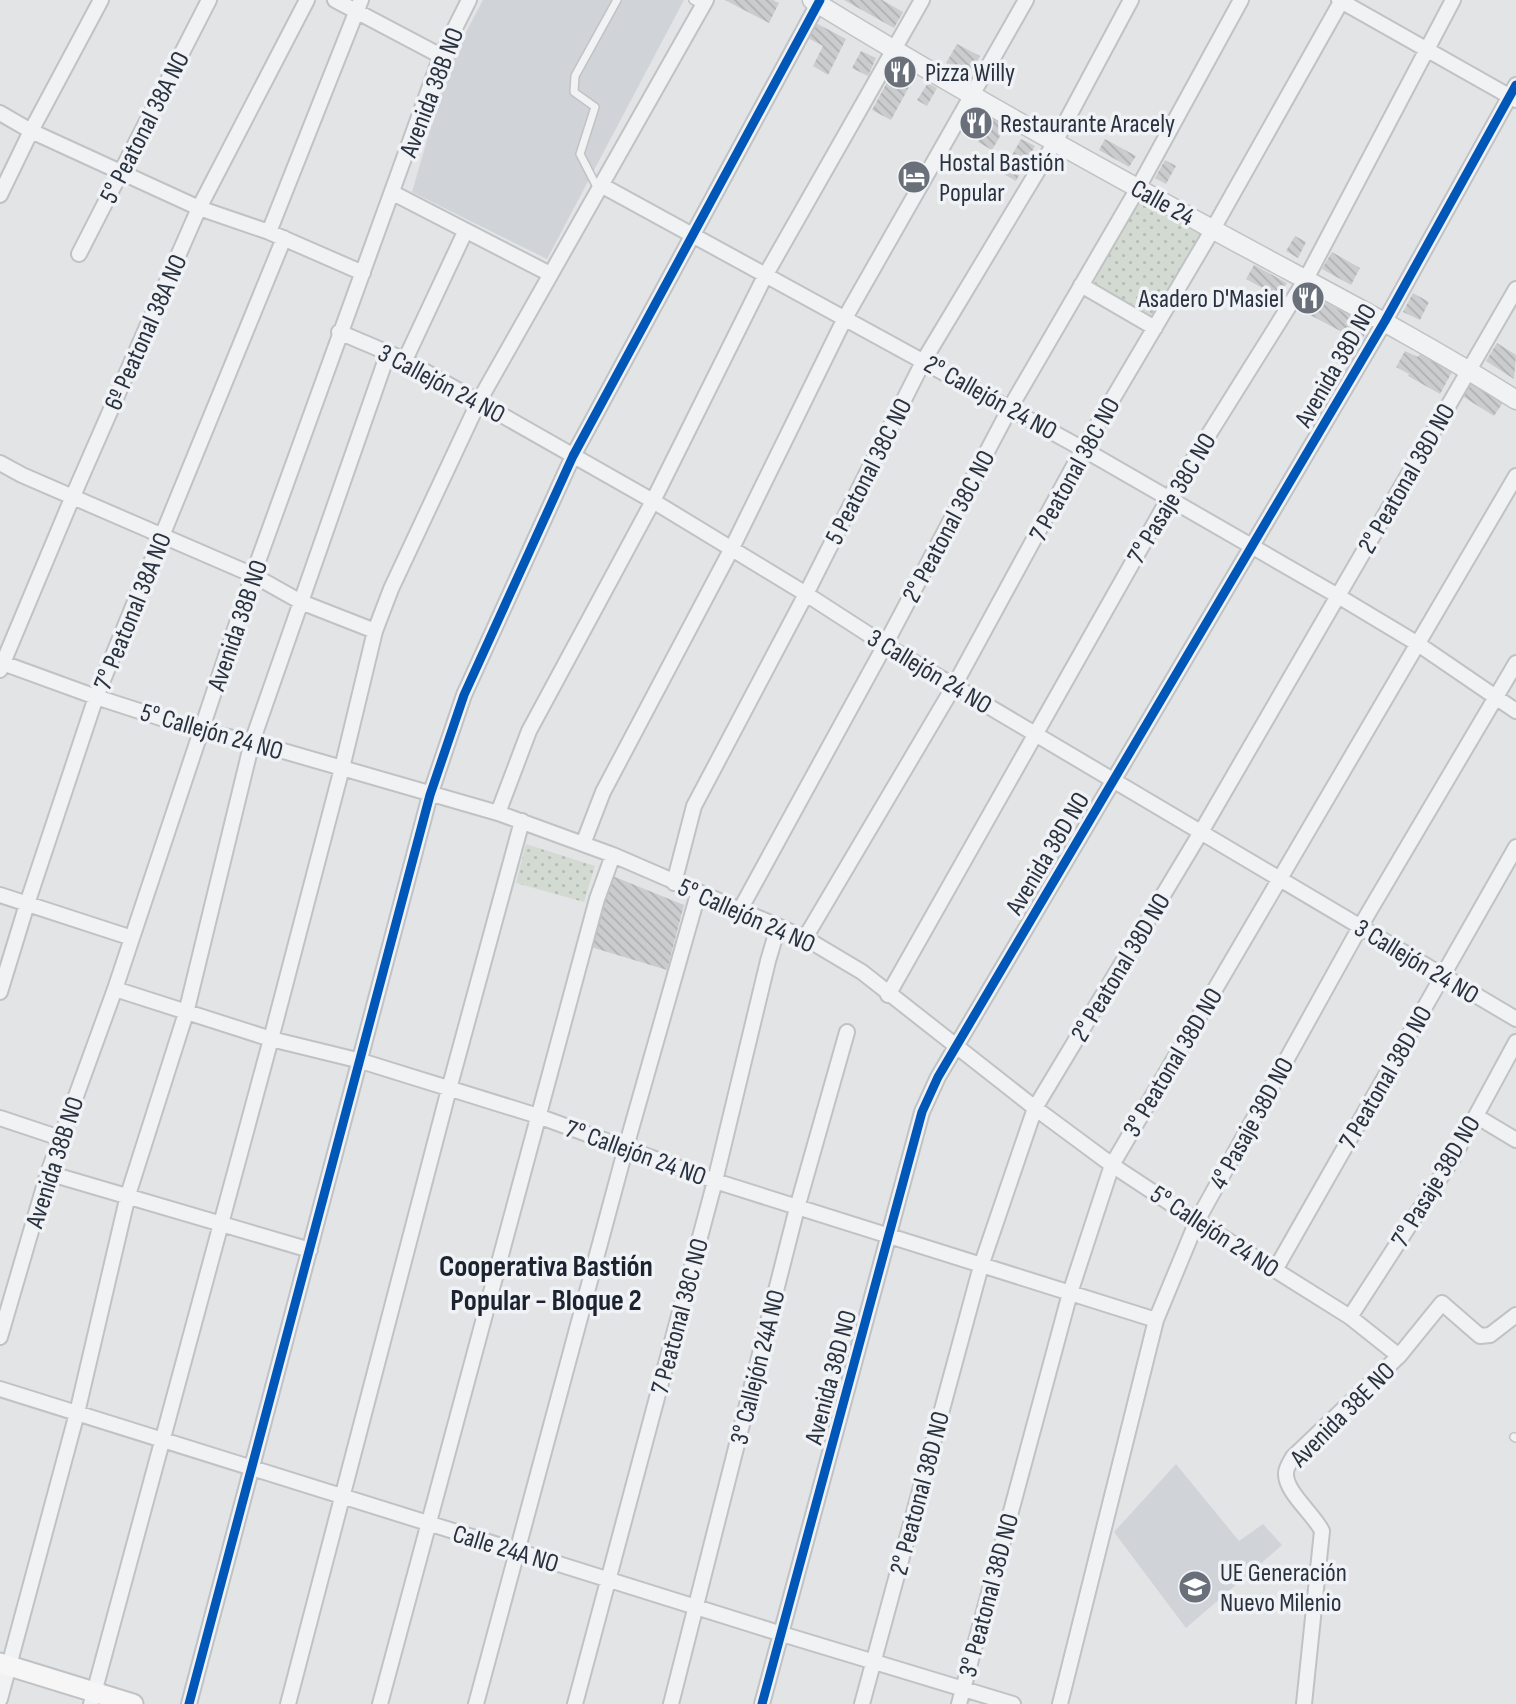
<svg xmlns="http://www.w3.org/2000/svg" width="1516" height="1704" viewBox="0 0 1516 1704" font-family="'Sofia Sans Condensed',sans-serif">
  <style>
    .built { fill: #d0d4d9 }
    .park { fill: url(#park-dots) }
    .building { fill: url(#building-back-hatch) }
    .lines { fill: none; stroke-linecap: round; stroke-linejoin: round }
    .service-casing { stroke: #c0c2c4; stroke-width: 10 }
    .minor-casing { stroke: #c0c2c4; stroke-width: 18 }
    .tertiary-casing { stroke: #c0c2c4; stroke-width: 21 }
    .secondary-casing { stroke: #c0c2c4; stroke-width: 23 }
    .service { stroke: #f1f2f4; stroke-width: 7 }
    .minor { stroke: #f1f2f4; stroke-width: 14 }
    .tertiary { stroke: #f1f2f4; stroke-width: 18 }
    .secondary { stroke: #f6f6f6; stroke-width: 19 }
    .cycleway-casing { stroke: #f0f2f6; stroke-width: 13 }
    .cycleway { stroke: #0057b8; stroke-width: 9 }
    .labels { text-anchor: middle; stroke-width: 7; stroke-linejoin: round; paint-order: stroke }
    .poi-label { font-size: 26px; fill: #29323f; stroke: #f0f2f6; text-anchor: start }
    .street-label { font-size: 26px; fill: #29323f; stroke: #f0f2f6 }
    .quarter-label { font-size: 30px; font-weight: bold; fill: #1b2330; stroke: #f0f2f6 }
  </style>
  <defs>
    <pattern id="park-dots" width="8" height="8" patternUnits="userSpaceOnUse" patternTransform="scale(1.75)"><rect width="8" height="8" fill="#d3dad2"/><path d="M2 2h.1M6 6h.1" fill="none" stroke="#b5bcb5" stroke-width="1.8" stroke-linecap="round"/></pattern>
    <pattern id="building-back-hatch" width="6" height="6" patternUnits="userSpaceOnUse" patternTransform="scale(1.75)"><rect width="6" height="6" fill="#caccce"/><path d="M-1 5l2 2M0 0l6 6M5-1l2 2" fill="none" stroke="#aeb0b2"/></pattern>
  </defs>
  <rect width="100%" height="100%" fill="#e2e4e6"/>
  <path class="built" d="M483,0H684L547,259L412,192L449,64Z
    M1176,1464L1239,1541L1263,1524L1282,1545L1186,1628L1114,1532Z"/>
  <path class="park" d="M1140,196L1205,230L1154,321L1091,283Z
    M526,844L595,866L584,902L516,883Z"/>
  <path class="building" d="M725,0H773L779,3L769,23Z
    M844,0H882L903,12L894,28Z
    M814,22L846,39L828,75L813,66L823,46L806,37Z
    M957,44L980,56L970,76L946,63Z
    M861,51L876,58L868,76L852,68Z
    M901,66L916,74L891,120L872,110L895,68Z
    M928,83L937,88L927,106L917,100Z
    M975,109L1006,126L992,150L978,142L980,138L960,127L969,111Z
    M1021,139L1035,146L1016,181L1002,173Z
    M1105,139L1136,156L1129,167L1099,150Z
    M1165,160L1176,166L1166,184L1155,178Z
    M1295,236L1306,242L1298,258L1286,251Z
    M1332,252L1360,268L1351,285L1322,269Z
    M1254,265L1287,283L1279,297L1246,279Z
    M1306,292L1369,326L1361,342L1297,308Z
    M1413,293L1429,302L1420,320L1403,312Z
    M1497,343L1516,355L1514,379L1486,361Z
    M1405,351L1418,357L1420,354L1452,372L1440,394L1408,376L1409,374L1396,367Z
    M1472,381L1504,401L1494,416L1462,396Z
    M610,875L684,905L667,970L591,947Z"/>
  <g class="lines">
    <defs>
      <path id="service" d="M693,0L703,5
        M598,189L580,154L595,107L574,92L575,76L617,0
        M1514,1437L1516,1438"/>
      <path id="minor" d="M335,0L441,56
        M1339,0L1516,100
        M0,113L31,131L199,208L269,232L363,273
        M601,185L1083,449L1338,596L1418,644L1516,711
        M393,193L550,274
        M0,195L31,131L101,0
        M269,232L361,0
        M79,254L209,0
        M1081,285L1155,328
        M339,332L405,360L653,501L806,594L885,645L1516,1019
        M405,360L465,232
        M0,463L22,475L253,575L301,602L375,631
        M0,662L96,697L201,731L252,742L498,813L613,855L805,938L862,972L1035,1108L1112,1165L1197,1221L1350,1317L1399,1356
        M0,670L73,496L199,208L307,0
        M498,813L529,731L653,501L765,276L922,0
        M583,844L603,792L732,548L845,318L1026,0
        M674,883L694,806L806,594L924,360L1055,142L1131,0
        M0,895L132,938
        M741,908L885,645L1010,408L1138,188L1241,0
        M805,938L954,686L1083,449L1213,229L1342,0
        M115,989L271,1039L361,1061L538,1116L715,1181L1156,1320
        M0,992L27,904L96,697L284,238
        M888,995L1169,498L1306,279L1453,0
        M1476,1116L1516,1140
        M0,1118L60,1138
        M48,1173L310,1250
        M1275,1270L1516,847
        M1350,1317L1453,1158L1516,1042
        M0,1337L48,1173L115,989L253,575L441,56L469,0
        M0,1389L782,1634L1013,1704
        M0,1699L77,1413L128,1195L186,1013L252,742L388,353
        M91,1704L271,1039L342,768L375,631L391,589L479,401L706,0
        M189,1704L430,795L464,695L573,456L820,0
        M288,1704L449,1089L522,821
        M380,1704L597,899L613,855
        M476,1704L626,1147L698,894
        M575,1704L715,1181L768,961L778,927
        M671,1704L797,1208L847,1032
        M762,1704L922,1112L938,1077L1385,321L1516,85
        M862,1704L981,1266L1035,1108L1201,832L1516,289
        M959,1704L1070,1293L1112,1165L1516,476
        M1060,1704L1156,1320L1197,1221L1360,927L1516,663
        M1304,1704L1322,1531C1314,1514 1285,1492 1286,1473C1286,1468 1290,1462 1293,1457L1399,1356L1442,1303L1480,1336L1490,1335L1516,1315"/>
      <path id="tertiary" d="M812,0C943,81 1077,155 1212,229C1314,285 1418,337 1516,400"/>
      <path id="secondary" d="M0,1663L133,1704"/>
    </defs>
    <use href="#service" class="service-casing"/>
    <use href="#minor" class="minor-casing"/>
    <use href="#tertiary" class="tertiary-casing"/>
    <use href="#secondary" class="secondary-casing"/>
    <use href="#service" class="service"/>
    <use href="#minor" class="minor"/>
    <use href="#tertiary" class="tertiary"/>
    <use href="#secondary" class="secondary"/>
    <defs>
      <path id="cycleway" d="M189,1704L430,795L464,695L573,456L820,0
        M762,1704L922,1112L938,1077L1385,321L1516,85"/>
    </defs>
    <use href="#cycleway" class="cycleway-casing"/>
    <use href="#cycleway" class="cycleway"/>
  </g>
  <defs>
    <symbol id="restaurant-disc" viewBox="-11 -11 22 22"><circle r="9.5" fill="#6a7079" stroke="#f0f2f6"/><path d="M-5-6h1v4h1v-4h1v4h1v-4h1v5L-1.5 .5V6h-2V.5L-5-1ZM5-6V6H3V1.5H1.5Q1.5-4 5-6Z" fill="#fff"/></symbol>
    <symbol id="hotel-disc" viewBox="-11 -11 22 22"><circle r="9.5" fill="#6a7079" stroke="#f0f2f6"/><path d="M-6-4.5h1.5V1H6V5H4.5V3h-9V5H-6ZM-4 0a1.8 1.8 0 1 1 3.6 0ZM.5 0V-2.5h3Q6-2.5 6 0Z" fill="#fff"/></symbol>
    <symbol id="school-disc" viewBox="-11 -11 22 22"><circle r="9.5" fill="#6a7079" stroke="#f0f2f6"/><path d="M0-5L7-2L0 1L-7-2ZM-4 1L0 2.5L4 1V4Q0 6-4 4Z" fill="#fff"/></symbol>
  </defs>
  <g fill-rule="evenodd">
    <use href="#restaurant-disc" x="881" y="53" width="38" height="38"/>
    <use href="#restaurant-disc" x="957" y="104" width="38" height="38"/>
    <use href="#hotel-disc" x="895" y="158" width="38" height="38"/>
    <use href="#restaurant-disc" x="1289" y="279" width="38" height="38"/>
    <use href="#school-disc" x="1176" y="1568" width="38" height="38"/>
  </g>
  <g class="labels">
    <g class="poi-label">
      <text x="925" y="81">Pizza Willy</text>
      <text x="1000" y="132">Restaurante Aracely</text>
      <text x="939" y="171">Hostal Bastión<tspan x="939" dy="30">Popular</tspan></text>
      <text x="1284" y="307" text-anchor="end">Asadero D'Masiel</text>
      <text x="1220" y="1581">UE Generación<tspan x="1220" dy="30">Nuevo Milenio</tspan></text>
    </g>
    <g class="street-label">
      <text transform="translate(431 92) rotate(-69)" y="9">Avenida 38B NO</text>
      <text transform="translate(144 127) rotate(-63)" y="9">5° Peatonal 38A NO</text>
      <text transform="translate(1163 202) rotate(29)" y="9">Calle 24</text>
      <text transform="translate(145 332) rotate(-66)" y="9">6º Peatonal 38A NO</text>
      <text transform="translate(1335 365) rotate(-60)" y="9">Avenida 38D NO</text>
      <text transform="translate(442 383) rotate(28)" y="9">3 Callejón 24 NO</text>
      <text transform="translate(991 397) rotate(29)" y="9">2° Callejón 24 NO</text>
      <text transform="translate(1074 469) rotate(-61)" y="9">7 Peatonal 38C NO</text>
      <text transform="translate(868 471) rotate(-63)" y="9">5 Peatonal 38C NO</text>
      <text transform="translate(1406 478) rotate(-60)" y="9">2° Peatonal 38D NO</text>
      <text transform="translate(1171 498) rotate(-59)" y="9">7° Pasaje 38C NO</text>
      <text transform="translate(948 526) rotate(-62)" y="9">2° Peatonal 38C NO</text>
      <text transform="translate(132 611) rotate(-68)" y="9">7° Peatonal 38A NO</text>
      <text transform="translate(237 625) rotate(-71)" y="9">Avenida 38B NO</text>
      <text transform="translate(930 671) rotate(31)" y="9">3 Callejón 24 NO</text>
      <text transform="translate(212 731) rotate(16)" y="9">5° Callejón 24 NO</text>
      <text transform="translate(1047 853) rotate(-59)" y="9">Avenida 38D NO</text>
      <text transform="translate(747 915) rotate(24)" y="9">5° Callejón 24 NO</text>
      <text transform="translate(1417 961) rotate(31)" y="9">3 Callejón 24 NO</text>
      <text transform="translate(1120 967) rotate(-59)" y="9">2° Peatonal 38D NO</text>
      <text transform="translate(1172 1062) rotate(-59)" y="9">3° Peatonal 38D NO</text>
      <text transform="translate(1385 1077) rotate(-60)" y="9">7 Peatonal 38D NO</text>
      <text transform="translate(1251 1123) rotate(-61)" y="9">4° Pasaje 38D NO</text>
      <text transform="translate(636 1152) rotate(20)" y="9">7° Callejón 24 NO</text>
      <text transform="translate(54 1162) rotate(-72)" y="9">Avenida 38B NO</text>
      <text transform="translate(1435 1181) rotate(-59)" y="9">7° Pasaje 38D NO</text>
      <text transform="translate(1215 1231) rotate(33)" y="9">5° Callejón 24 NO</text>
      <text transform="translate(679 1316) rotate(-75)" y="9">7 Peatonal 38C NO</text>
      <text transform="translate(757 1367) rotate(-76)" y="9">3° Callejón 24A NO</text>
      <text transform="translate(830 1377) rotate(-75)" y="9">Avenida 38D NO</text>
      <text transform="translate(1342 1414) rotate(-45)" y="9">Avenida 38E NO</text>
      <text transform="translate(919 1493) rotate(-75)" y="9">2° Peatonal 38D NO</text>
      <text transform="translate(506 1548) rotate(17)" y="9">Calle 24A NO</text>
      <text transform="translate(988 1595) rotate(-75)" y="9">3° Peatonal 38D NO</text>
    </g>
    <g class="quarter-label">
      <text x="546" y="1276">Cooperativa Bastión<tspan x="546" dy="34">Popular - Bloque 2</tspan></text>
    </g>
  </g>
</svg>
